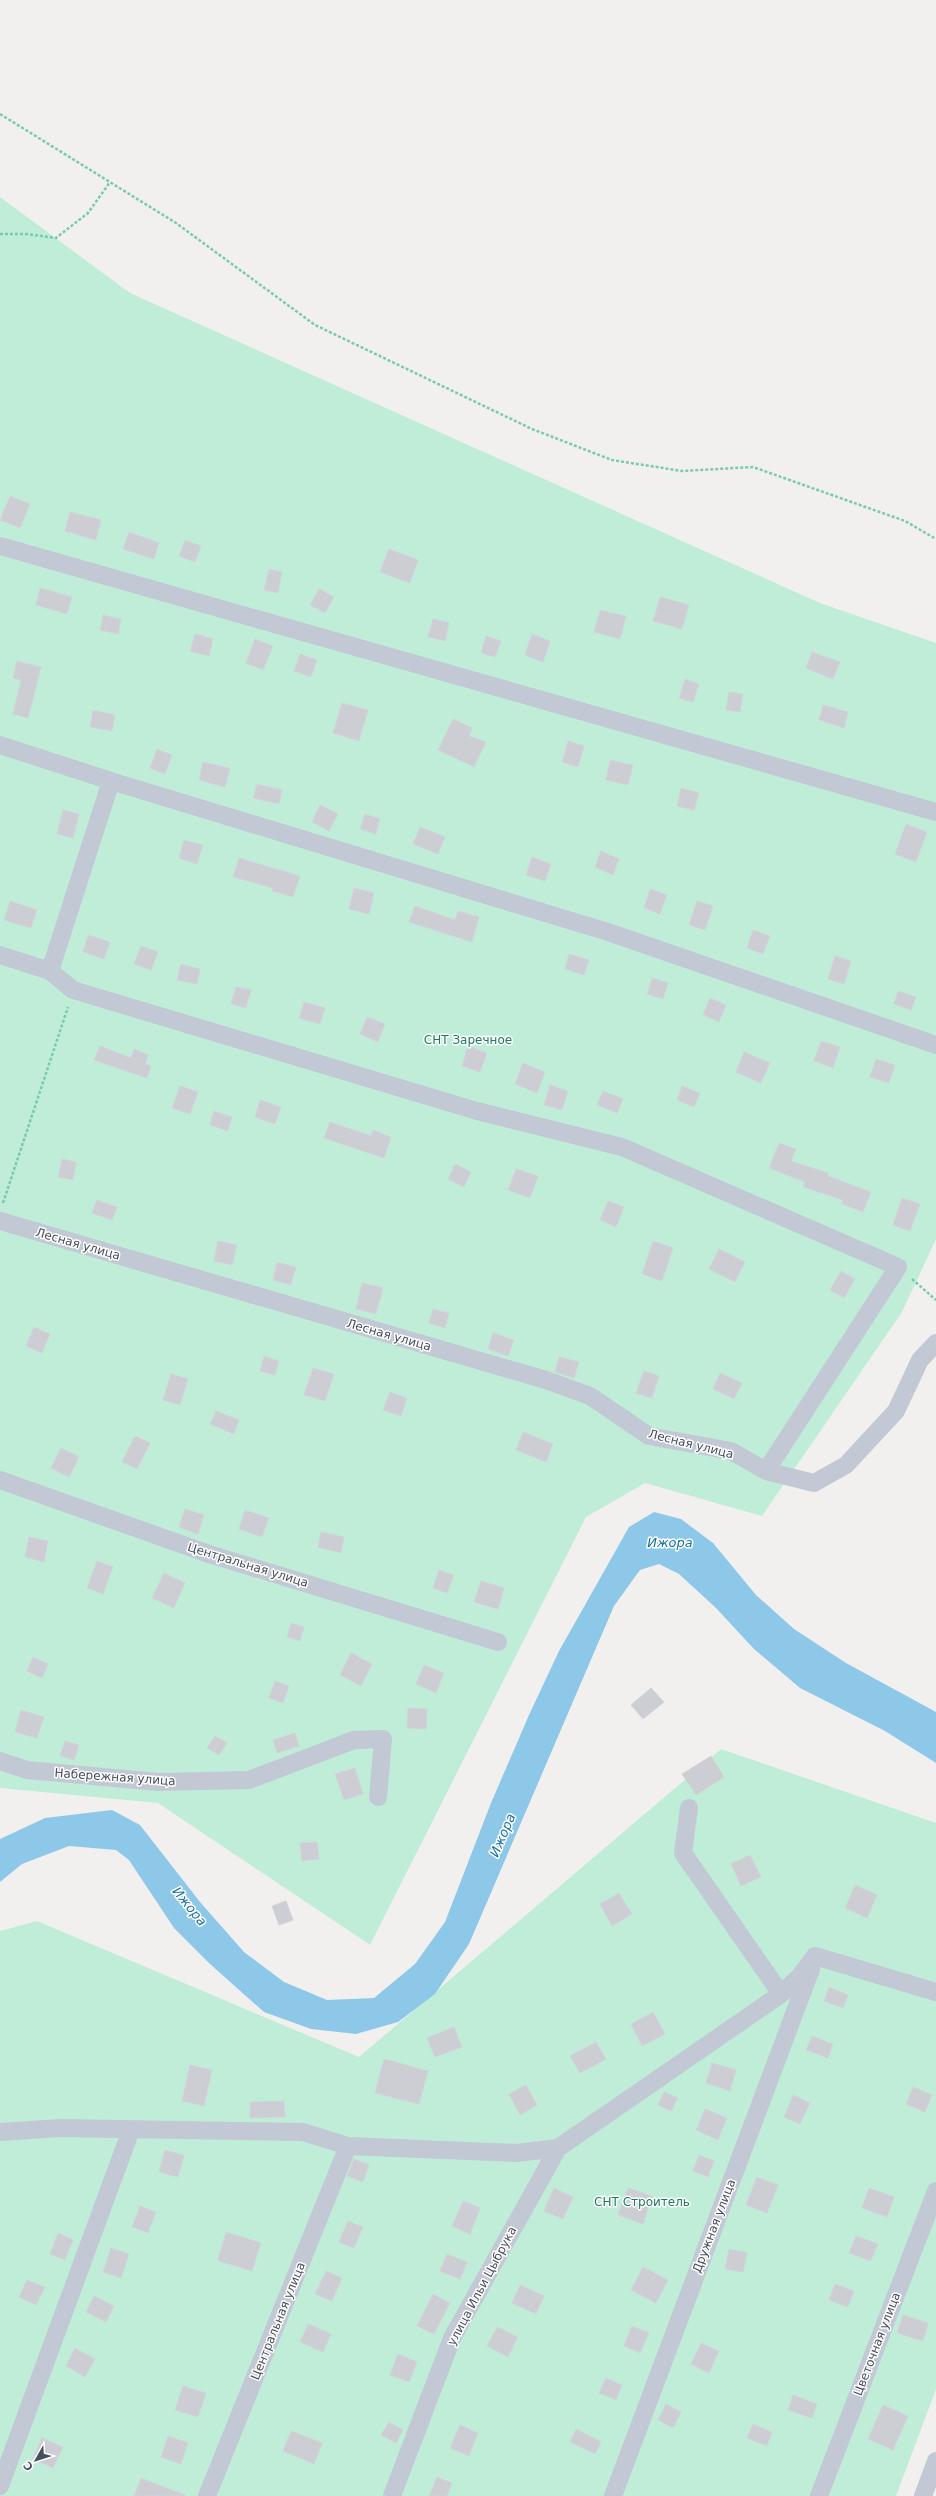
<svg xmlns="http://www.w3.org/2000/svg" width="936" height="2496" viewBox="0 0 936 2496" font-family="'DejaVu Sans',sans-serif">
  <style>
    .green { fill: #bfedd8 }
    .water { fill: #8ec8e9 }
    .building { fill: #ccced4; stroke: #d3d4da }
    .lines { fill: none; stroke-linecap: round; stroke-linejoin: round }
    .path { stroke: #79caae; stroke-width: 2.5; stroke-dasharray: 3 2; stroke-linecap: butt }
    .minor { stroke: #c3c9d4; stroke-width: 18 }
    .labels { text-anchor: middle; stroke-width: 3; stroke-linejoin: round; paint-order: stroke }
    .park-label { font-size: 12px; fill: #1b7b59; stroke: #fff }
    .street-label { font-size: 12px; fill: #484f5c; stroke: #fff }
    .water-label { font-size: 13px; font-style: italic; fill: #1270a5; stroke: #fff }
  </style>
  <rect width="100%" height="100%" fill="#f2f0ef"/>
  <path class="green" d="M0,197L130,293L820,603L936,643V1239L902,1312L762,1516L645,1483L586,1517L370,1945L158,1803L0,1788Z
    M721,1749L936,1823V2389L896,2496H0V1931L37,1921L359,2057Z"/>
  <path class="water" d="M654,1512L681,1519L713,1543L756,1595L794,1629L846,1663L936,1712V1763L885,1731L800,1688L754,1649L716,1608L679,1574L659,1564L640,1570L614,1606L469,1944L435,1994L398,2022L356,2034L311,2029L264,2012L210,1964L174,1928L129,1860L116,1850L69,1846L22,1864L0,1882V1839L45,1818L112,1810L140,1825L200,1902L244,1952L284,1982L327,2000L374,1998L415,1964L445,1922L491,1803L529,1715L559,1651L629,1527Z"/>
  <path class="building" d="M10,496L30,504L20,528L0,520Z
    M70,512L101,520L96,540L65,531Z
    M129,532L159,543L154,559L123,549Z
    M185,540L201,546L195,562L179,556Z
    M389,549L418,560L410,583L380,572Z
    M269,569L282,572L278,593L264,590Z
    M40,588L72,597L67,614L36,605Z
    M319,589L334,597L325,613L310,605Z
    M660,597L689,605L682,629L653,621Z
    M600,610L626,616L620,639L594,632Z
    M103,615L121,619L118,634L100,630Z
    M433,619L449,623L445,641L428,637Z
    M195,634L213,639L209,656L190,651Z
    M532,634L550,641L543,662L525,655Z
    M486,636L501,641L495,657L481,653Z
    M255,639L273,646L263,670L246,663Z
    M812,652L840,662L833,679L806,668Z
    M300,654L317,660L311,677L294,671Z
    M17,661L41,667L28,718L13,714L21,680L13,678Z
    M685,679L699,684L693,702L679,698Z
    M729,692L743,694L740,712L726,710Z
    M342,703L368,710L359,741L333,733Z
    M823,705L848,712L844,728L819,720Z
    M93,710L115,715L112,731L90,727Z
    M453,719L472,728L469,736L486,742L474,767L438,750Z
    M568,741L584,746L578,767L562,762Z
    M157,749L172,755L165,774L150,768Z
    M610,760L633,765L628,785L606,780Z
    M203,762L230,768L225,787L199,780Z
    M257,784L282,790L279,804L253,798Z
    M681,788L699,793L694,810L677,806Z
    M320,805L338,814L329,831L312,822Z
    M63,810L79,814L73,838L57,834Z
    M365,814L380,819L376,834L360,829Z
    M906,824L927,832L916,862L895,854Z
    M420,827L445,837L438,854L413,844Z
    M184,840L203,845L197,864L179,858Z
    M601,851L619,859L613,875L595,867Z
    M532,857L551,864L545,881L526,875Z
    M239,858L300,876L293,897L272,891L273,888L233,877Z
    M354,888L374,893L369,914L349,909Z
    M650,889L667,895L660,914L644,908Z
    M10,901L37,910L31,928L4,920Z
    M697,901L713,906L705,930L689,925Z
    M415,906L455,920L458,911L479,917L472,942L409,922Z
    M753,930L770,936L763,954L747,948Z
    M88,935L110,942L104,959L83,952Z
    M141,946L158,952L151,970L134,964Z
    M569,954L589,960L584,975L565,969Z
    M835,956L851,961L844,984L828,979Z
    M181,964L200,969L197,984L177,980Z
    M652,978L668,983L663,999L647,994Z
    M236,987L251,990L246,1008L231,1004Z
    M898,991L916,997L911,1010L894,1004Z
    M710,998L726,1005L719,1022L703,1015Z
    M304,1002L325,1008L320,1024L299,1018Z
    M367,1017L385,1024L378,1042L360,1034Z
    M821,1041L840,1047L833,1068L814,1061Z
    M100,1046L131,1058L134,1049L148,1055L145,1064L151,1066L147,1078L94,1060Z
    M468,1046L487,1053L480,1072L462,1066Z
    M744,1052L770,1063L761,1083L736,1072Z
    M876,1059L895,1065L889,1083L870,1077Z
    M523,1063L545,1072L537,1093L515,1084Z
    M550,1085L568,1091L562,1110L544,1105Z
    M180,1086L198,1092L190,1114L172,1108Z
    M682,1086L700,1093L694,1107L677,1100Z
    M603,1091L623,1099L617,1113L597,1105Z
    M260,1100L281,1107L275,1124L255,1117Z
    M214,1111L232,1117L228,1131L210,1125Z
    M330,1122L371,1136L373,1130L391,1137L384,1158L324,1138Z
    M779,1143L796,1149L791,1161L828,1173V1176L871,1192L863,1212L842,1204L843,1200L803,1187L805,1182L769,1168Z
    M62,1159L76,1162L73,1180L58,1177Z
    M455,1164L471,1172L464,1187L448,1179Z
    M516,1169L538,1176L530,1198L508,1190Z
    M902,1198L920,1204L910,1231L893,1225Z
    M97,1200L117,1207L112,1220L92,1213Z
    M608,1201L624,1207L616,1227L600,1220Z
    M218,1241L237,1245L232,1265L214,1261Z
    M653,1241L673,1248L662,1281L642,1274Z
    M719,1249L745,1262L735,1282L709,1269Z
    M277,1262L296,1267L291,1285L273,1280Z
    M841,1271L855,1279L844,1298L830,1290Z
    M362,1283L383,1288L376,1314L356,1309Z
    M433,1309L449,1313L445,1328L429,1323Z
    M34,1327L50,1334L42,1353L26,1346Z
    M493,1333L514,1340L508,1356L488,1349Z
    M264,1356L279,1361L275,1375L260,1371Z
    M559,1357L579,1362L574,1378L555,1372Z
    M313,1368L334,1374L325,1401L304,1395Z
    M644,1371L659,1376L652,1398L636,1393Z
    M720,1373L742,1383L734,1399L713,1389Z
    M171,1374L188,1379L180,1405L163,1400Z
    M390,1392L407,1398L401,1416L383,1410Z
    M216,1411L239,1420L234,1434L210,1424Z
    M523,1432L553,1444L546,1462L516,1450Z
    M135,1436L150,1443L137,1469L122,1462Z
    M61,1448L79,1457L69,1477L51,1468Z
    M185,1509L204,1515L198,1534L179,1527Z
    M245,1510L269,1518L262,1537L239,1529Z
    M321,1532L344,1537L341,1553L318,1547Z
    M29,1537L48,1541L44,1562L25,1557Z
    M97,1561L113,1567L103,1594L87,1588Z
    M439,1570L454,1575L447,1593L433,1588Z
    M164,1573L185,1583L174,1608L152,1598Z
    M481,1581L504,1588L498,1609L474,1602Z
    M291,1623L304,1627L300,1641L287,1637Z
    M351,1653L372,1664L361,1686L340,1675Z
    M33,1657L48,1664L42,1678L27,1671Z
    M424,1665L444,1673L436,1693L416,1684Z
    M275,1681L289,1686L283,1703L269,1698Z
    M651,1688L664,1702L643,1719L631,1705Z
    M408,1708L427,1709L426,1729L407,1728Z
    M21,1710L44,1717L37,1738L15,1732Z
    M295,1733L299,1746L277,1753L273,1740Z
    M215,1736L227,1743L219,1755L207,1748Z
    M65,1741L79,1745L74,1760L60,1756Z
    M711,1756L724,1777L696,1795L682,1774Z
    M355,1768L363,1794L344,1800L335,1774Z
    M317,1842L319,1859L302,1861L300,1843Z
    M750,1855L761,1877L741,1886L731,1864Z
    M855,1885L877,1895L867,1918L845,1908Z
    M619,1893L632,1914L612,1926L600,1904Z
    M286,1901L293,1920L279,1925L272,1906Z
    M829,1987L848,1995L843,2008L824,2001Z
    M653,2012L665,2034L642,2046L631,2024Z
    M454,2027L462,2047L435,2057L427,2038Z
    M812,2036L833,2044L828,2058L806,2050Z
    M596,2042L606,2059L580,2073L570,2056Z
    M384,2059L428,2071L419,2104L375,2093Z
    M712,2063L736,2070L730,2091L706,2083Z
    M190,2065L212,2070L204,2106L182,2101Z
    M526,2085L537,2105L520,2115L509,2094Z
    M913,2087L932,2095L925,2112L906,2104Z
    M664,2092L678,2098L671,2111L658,2105Z
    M793,2095L810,2103L800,2124L784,2117Z
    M284,2101L285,2117L250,2118V2102Z
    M705,2109L727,2118L718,2140L696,2130Z
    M165,2150L184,2155L178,2177L159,2172Z
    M699,2155L714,2161L708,2177L693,2171Z
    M354,2159L369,2165L363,2182L347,2176Z
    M757,2177L778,2185L767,2213L746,2205Z
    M554,2188L573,2197L563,2219L544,2211Z
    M628,2188L652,2196L643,2224L618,2215Z
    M869,2188L894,2197L887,2217L862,2208Z
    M463,2201L480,2208L470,2234L452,2226Z
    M140,2206L156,2212L148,2233L132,2227Z
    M348,2221L363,2227L354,2248L339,2242Z
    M226,2232L261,2243L252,2271L219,2261L218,2259Z
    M58,2233L73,2240L65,2260L50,2254Z
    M856,2236L878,2244L871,2261L849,2253Z
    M111,2248L129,2254L121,2278L103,2272Z
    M729,2249L747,2253L743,2272L725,2269Z
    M447,2254L467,2262L460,2279L440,2271Z
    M643,2267L668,2280L656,2303L631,2290Z
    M326,2271L342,2278L332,2301L315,2294Z
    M27,2280L45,2287L36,2305L19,2297Z
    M835,2284L854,2291L848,2307L829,2300Z
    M520,2285L544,2296L536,2314L512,2303Z
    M433,2294L450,2303L434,2334L417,2326Z
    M94,2296L114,2306L106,2322L86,2312Z
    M903,2315L928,2323L923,2341L897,2333Z
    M308,2324L331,2334L323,2352L300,2342Z
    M632,2326L649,2333L640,2353L624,2346Z
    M497,2327L518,2337L508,2357L487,2346Z
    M701,2343L719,2351L709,2373L691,2364Z
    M75,2348L95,2359L85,2377L66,2366Z
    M398,2354L417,2362L409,2382L390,2375Z
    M606,2378L622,2385L616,2400L599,2393Z
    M183,2386L206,2393L198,2417L175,2410Z
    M793,2395L817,2404L812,2418L788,2410Z
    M666,2404L681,2412L673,2428L658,2420Z
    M883,2405L908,2416L893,2450L868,2439Z
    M389,2422L403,2430L396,2443L381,2435Z
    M753,2424L772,2432L767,2446L747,2438Z
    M460,2425L478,2433L469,2456L450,2448Z
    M576,2429L601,2442L595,2454L570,2442Z
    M291,2431L322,2443L314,2464L283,2451Z
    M168,2436L188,2443L181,2464L161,2457Z
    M42,2438L63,2447L53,2468L33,2459Z
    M437,2477L452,2483L447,2496H429Z
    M141,2478L185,2495V2496H134Z"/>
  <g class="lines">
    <path class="path" d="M0,114L176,223L315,325L532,429L612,460L682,471L753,467L905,521L936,539
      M0,234H26L56,238L88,213L110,182
      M3,1203L68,1007
      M912,1279L936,1300"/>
    <path class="minor" d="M0,546L936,812
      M0,745L111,781
      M0,955L50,971L73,990L477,1111L622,1147L898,1267L766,1471
      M50,971L111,781L608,932L936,1045
      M0,1221L546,1380L590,1396L649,1436L731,1451L766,1471L814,1483L846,1465L896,1411L920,1360L936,1343
      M0,1480L209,1554L498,1642
      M0,1761L27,1770L158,1782L249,1780L354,1740L383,1739L378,1797
      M689,1808L683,1853L781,1994
      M0,2132L60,2128L303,2132L348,2146L517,2153L558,2148L781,1994L800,1976L815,1956L936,1992
      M0,2486L131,2130
      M207,2496L348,2146
      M392,2496L452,2338L558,2148
      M613,2496L811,1969
      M819,2496L936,2191
      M923,2496L936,2461"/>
  </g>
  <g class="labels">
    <g class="park-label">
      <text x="468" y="1044">СНТ Заречное</text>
      <text x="642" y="2206">СНТ Строитель</text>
    </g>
    <g class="street-label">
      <text transform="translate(78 1244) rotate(16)" y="4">Лесная улица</text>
      <text transform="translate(389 1335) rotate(16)" y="4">Лесная улица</text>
      <text transform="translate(691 1444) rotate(14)" y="4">Лесная улица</text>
      <text transform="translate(248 1565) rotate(17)" y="4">Центральная улица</text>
      <text transform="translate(115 1777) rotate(4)" y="4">Набережная улица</text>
      <text transform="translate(714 2226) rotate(-69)" y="4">Дружная улица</text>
      <text transform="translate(482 2286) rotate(-62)" y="4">улица Ильи Цыбрука</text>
      <text transform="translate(278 2321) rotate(-68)" y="4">Центральная улица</text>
      <text transform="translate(877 2344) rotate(-69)" y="4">Цветочная улица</text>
    </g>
    <g class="water-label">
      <text x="670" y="1547">Ижора</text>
      <text transform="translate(502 1835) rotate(-67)" y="5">Ижора</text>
      <text transform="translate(190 1906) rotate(51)" y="5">Ижора</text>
    </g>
  </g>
  <g transform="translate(36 2460) rotate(231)" stroke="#ffffff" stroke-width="3" paint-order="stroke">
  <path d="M0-3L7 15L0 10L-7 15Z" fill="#484f5c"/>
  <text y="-6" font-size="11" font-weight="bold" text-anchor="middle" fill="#484f5c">С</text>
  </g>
</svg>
